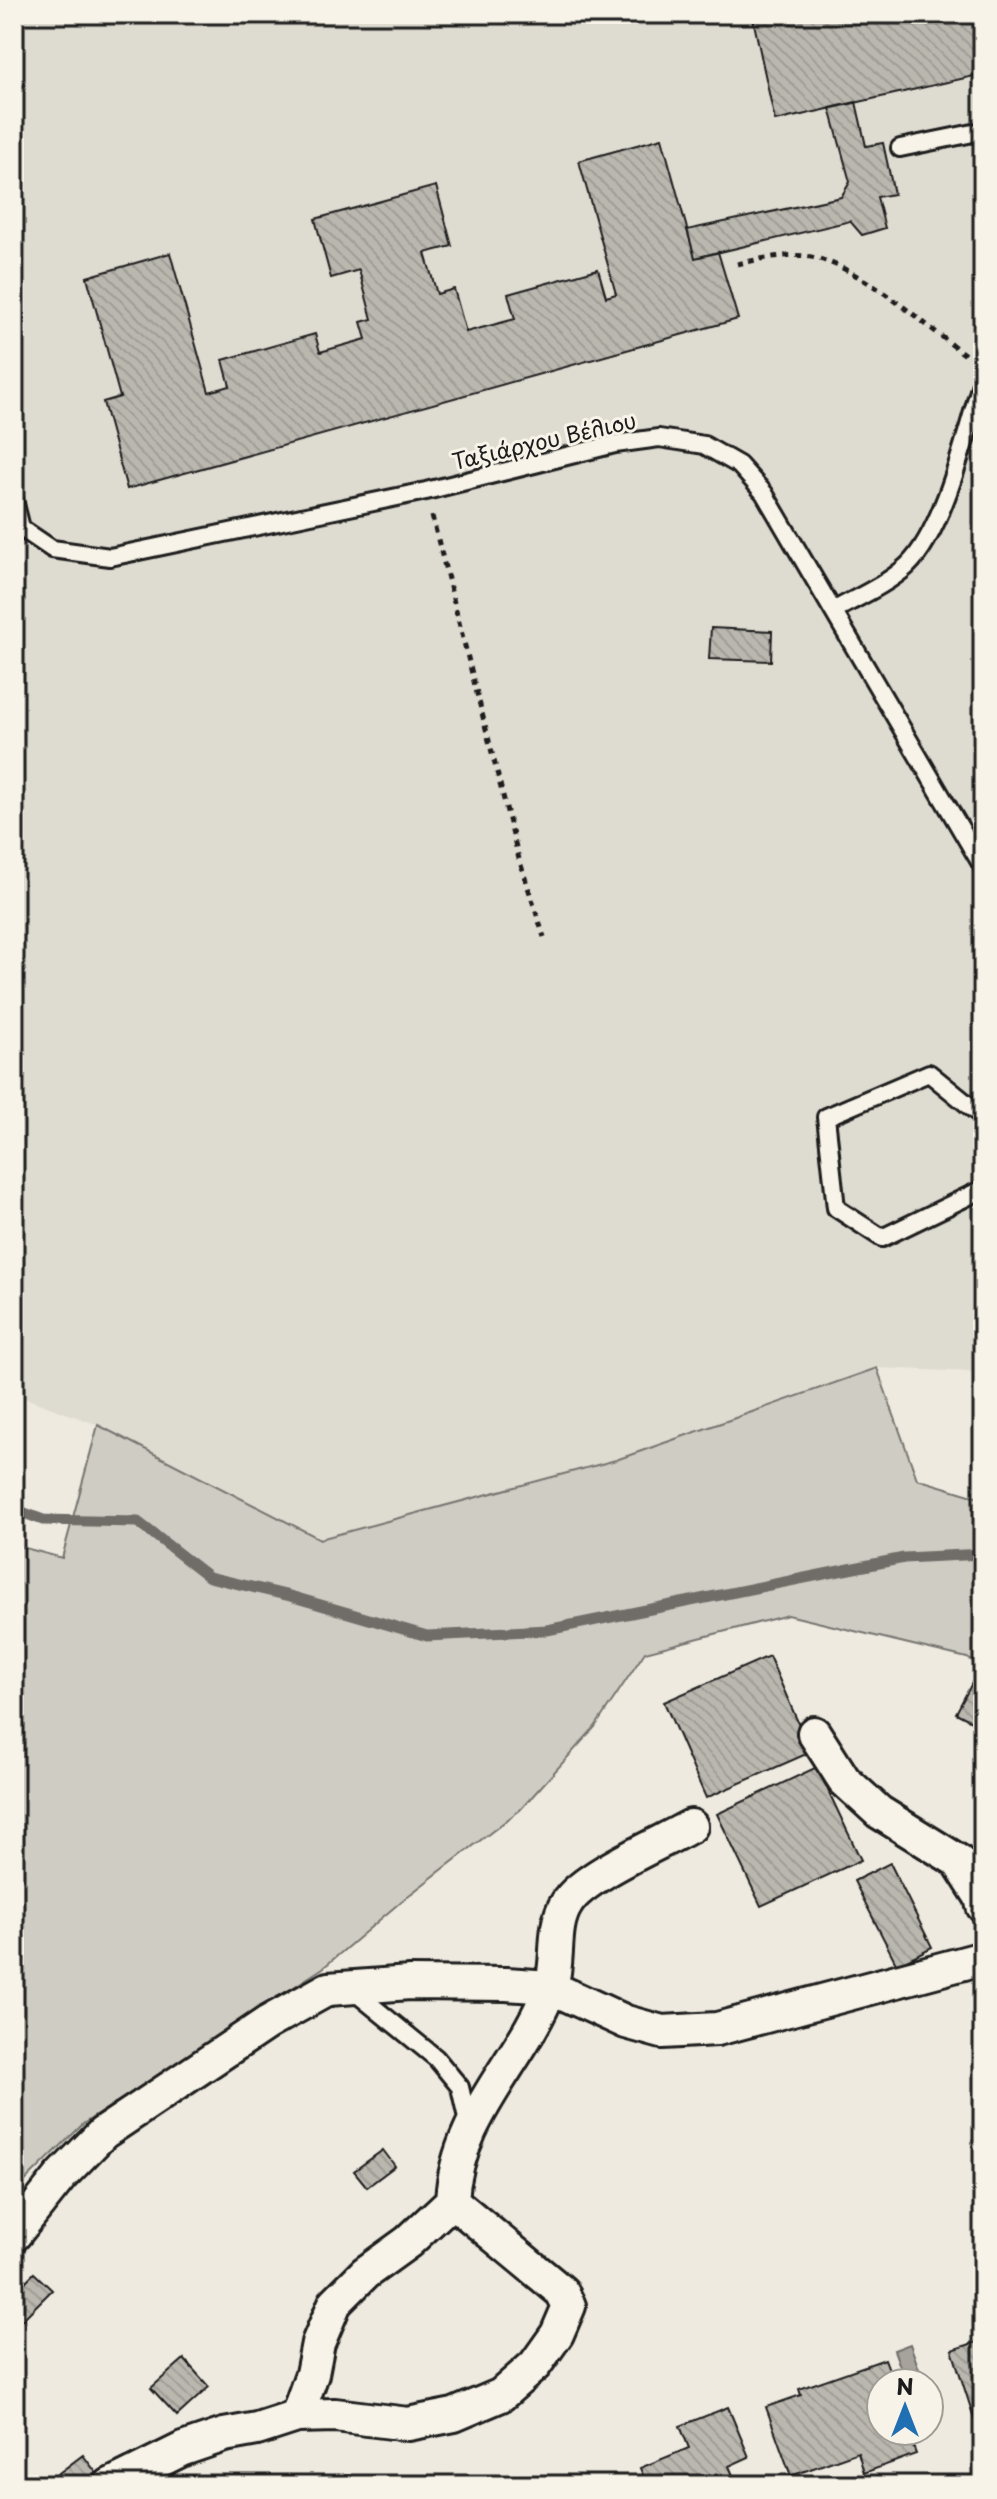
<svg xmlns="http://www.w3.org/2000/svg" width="997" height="2499" viewBox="0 0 997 2499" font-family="'Playpen Sans',sans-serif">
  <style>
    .built { fill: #dedbd1 }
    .grass { fill: #cfccc3; stroke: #767470; stroke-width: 2 }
    .water { fill: #a6a39d; stroke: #6f6d69; stroke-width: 2 }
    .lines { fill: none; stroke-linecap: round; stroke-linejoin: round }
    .stream { stroke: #6f6d69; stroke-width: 11 }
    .building { fill: url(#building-back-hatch); stroke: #1c1c1c; stroke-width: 2 }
    .service-casing { stroke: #1c1c1c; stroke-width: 22 }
    .minor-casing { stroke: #1c1c1c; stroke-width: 38 }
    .path { stroke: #1c1c1c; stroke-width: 5; stroke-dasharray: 6 6; stroke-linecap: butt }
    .service { stroke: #f7f3e8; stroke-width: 16 }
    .minor { stroke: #f7f3e8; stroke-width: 32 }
    .labels { text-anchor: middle; stroke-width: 6; stroke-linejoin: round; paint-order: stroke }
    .street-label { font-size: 22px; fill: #1c1c1c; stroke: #f7f3e8 }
  </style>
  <defs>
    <pattern id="building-back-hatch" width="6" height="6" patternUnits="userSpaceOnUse" patternTransform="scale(2)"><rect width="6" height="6" fill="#bab7af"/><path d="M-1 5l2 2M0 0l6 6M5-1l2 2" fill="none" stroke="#9f9d96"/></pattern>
  </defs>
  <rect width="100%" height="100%" fill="#eeeae0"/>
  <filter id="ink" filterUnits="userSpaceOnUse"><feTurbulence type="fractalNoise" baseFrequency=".0125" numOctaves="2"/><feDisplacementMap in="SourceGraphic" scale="16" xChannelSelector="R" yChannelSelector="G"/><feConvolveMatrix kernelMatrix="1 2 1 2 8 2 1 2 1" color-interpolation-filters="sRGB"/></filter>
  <g filter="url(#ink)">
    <path class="built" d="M14,14H983V1375L975,1372L876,1368L616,1460L319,1539L98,1425L14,1394Z"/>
    <path class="grass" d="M877,1368L917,1479L983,1499V1667L967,1658L788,1615L645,1652L595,1727L520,1810L404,1899L323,1968L83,2124L14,2192V1545L62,1558L98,1425L320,1539L616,1460Z"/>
    <path class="water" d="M910,2344L924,2383H906L894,2350Z"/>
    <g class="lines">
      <path class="stream" d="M14,1509L43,1520L138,1522L209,1577L290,1596L427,1636L547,1630L904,1558L983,1554"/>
    </g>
    <path class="building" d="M752,14H973L983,50V74L775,121Z
      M856,102L866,146L883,143L894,194L877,197L885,228L862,235L850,221L695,258L687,230L841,197L850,182L830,108Z
      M662,138L695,258L718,252L738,319L127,489L103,402L120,397L87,277L170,253L209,392L230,386L223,360L315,334L320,352L366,339L361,322L372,319L359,270L331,278L315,219L436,186L452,246L425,253L437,294L454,289L466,332L515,319L508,294L598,269L606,297L616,294L579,161Z
      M711,628L772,631L771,661L709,659Z
      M769,1656L811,1752L706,1798L664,1702Z
      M973,1681L983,1686V1727L956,1713Z
      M817,1767L861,1860L761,1906L717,1814Z
      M890,1863L932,1947L897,1965L854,1881Z
      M383,2150L395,2166L367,2187L354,2171Z
      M34,2273L52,2290L16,2326L14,2323V2293Z
      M983,2340V2419L975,2421L952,2350Z
      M184,2359L209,2387L177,2416L151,2388Z
      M885,2359L894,2383H881V2431H907L916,2454L864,2473L858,2452L791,2476L766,2407L801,2395L799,2389Z
      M728,2407L749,2457L729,2466L737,2485H647L640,2468L689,2448L680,2426Z
      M83,2455L101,2479L93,2485H43Z"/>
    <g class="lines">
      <defs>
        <path id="service" d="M900,148L983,131
          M14,500L21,528L52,549L110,557L426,491L615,444L659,438L704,445L739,465L764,493L983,867
          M833,611C858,597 886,585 907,566C945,530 967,429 983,377
          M983,1117L929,1073L826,1117L836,1208L882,1238L983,1189
          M350,1988L436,2058L460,2087L469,2127"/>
        <path id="minor" d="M814,1733L844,1780L879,1812L958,1861L981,1897L983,1906
          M14,2235L61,2176L103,2133L267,2023L328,1989L410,1983L506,1984L550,1987L626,2022L662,2032L717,2029L983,1958
          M297,2416L312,2374L318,2343L335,2303L365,2273L408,2242L452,2201C456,2115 522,2063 551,1986C560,1960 551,1927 567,1903C583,1876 661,1843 691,1826
          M110,2485L183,2449L224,2435L257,2429L297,2416L335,2415L408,2424L454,2415L501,2395L535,2365L557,2334L569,2306L562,2292L452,2201"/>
      </defs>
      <use href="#service" class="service-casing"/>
      <use href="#minor" class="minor-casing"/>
      <path class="path" d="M737,264C760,259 781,254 805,256C856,262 926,326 968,357
        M432,516L519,859L544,937"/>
      <use href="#service" class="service"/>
      <use href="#minor" class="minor"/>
    </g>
  </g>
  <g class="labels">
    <g class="street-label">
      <text transform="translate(544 441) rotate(-13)" y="8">Ταξιάρχου Βέλιου</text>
    </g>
  </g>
  <rect width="997" height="2499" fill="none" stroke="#f7f3e8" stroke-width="48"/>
  <rect x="24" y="24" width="949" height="2451" fill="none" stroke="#1c1c1c" stroke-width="3" filter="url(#ink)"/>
  <g transform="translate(905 2407)"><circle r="38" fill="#f7f3e8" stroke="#9f9d96" stroke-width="2"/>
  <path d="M0-6L14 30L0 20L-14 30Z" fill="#1f6fb2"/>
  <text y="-12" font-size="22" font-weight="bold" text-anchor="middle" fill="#1c1c1c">N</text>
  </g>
</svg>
